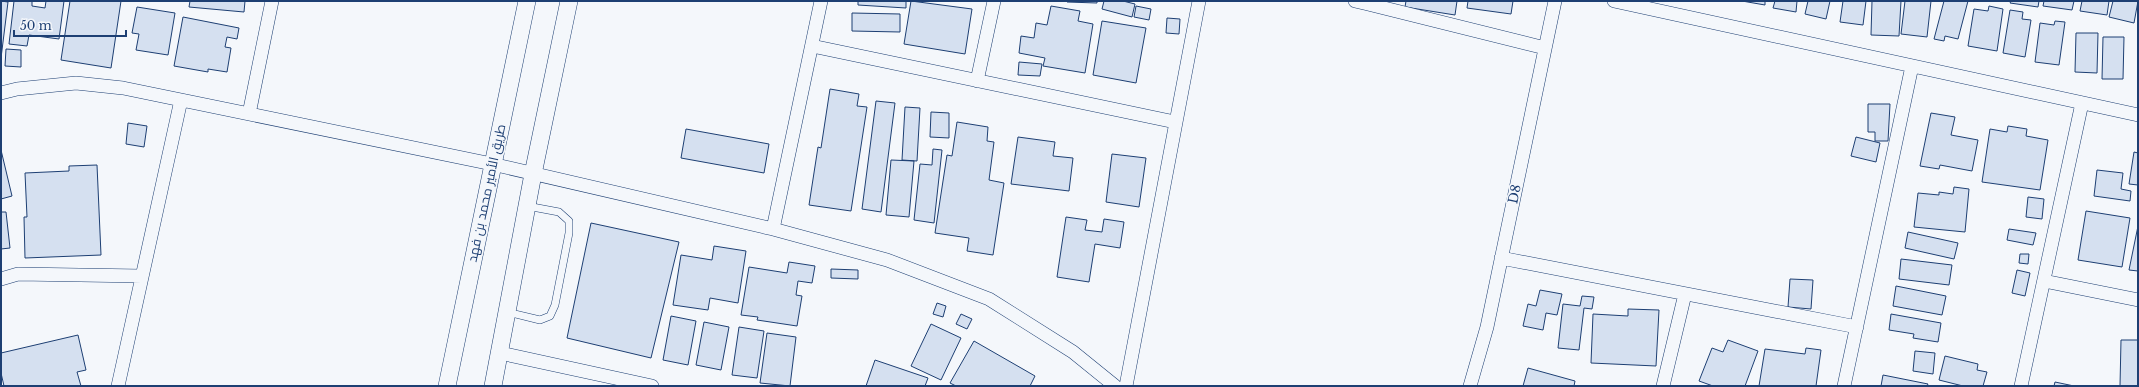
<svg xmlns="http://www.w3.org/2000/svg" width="2139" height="387" viewBox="0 0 2139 387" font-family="'Libre Baskerville',Cairo,serif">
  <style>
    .building { fill: #d5e0f0; stroke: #1d3f73 }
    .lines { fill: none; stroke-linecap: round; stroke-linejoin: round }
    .service-casing { stroke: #1d3f73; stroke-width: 8 }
    .minor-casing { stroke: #1d3f73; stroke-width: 14 }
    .tertiary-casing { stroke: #1d3f73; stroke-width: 18 }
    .service { stroke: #f4f7fb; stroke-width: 7 }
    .minor { stroke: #f4f7fb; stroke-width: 13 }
    .tertiary { stroke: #f4f7fb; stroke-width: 17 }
    .labels { text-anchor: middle; stroke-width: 3; stroke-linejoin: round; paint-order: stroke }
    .street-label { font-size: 13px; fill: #1d3f73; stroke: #f4f7fb }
  </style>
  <rect width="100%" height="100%" fill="#f4f7fb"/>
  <path class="building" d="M1,1L8,2L1,58Z
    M14,1H32V6L45,8L46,1H64L59,39L29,35L27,46L9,44Z
    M70,1H121L111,68L61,60Z
    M190,1H245L244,12L189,7Z
    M858,1H906V8L858,5Z
    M911,1L972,9L965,54L904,44Z
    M1067,1H1097V3L1067,2Z
    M1104,1H1123L1135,4L1132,17L1102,9Z
    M1406,1H1457L1455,15L1405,7Z
    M1468,1H1513L1511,14L1467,8Z
    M1742,1H1765V5Z
    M1775,1H1797L1796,12L1773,8Z
    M1808,1H1830L1826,19L1805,14Z
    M1843,1H1866L1863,25L1840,22Z
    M1872,1H1901L1899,36L1871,35Z
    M1905,1H1931L1927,37L1901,34Z
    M1944,1H1968L1958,39L1945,36L1944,41L1934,39Z
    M2011,1H2039L2038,7L2010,3Z
    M2044,1H2074L2072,10L2043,6Z
    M2082,1H2109L2107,15L2080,11Z
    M2113,1H2138L2134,23L2109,17Z
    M1051,6L1080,11L1078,21L1093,24L1085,73L1043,66L1045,58L1019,53L1021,36L1034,38L1036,23L1047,25Z
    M1136,6L1151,9L1149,20L1134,17Z
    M1989,6L2003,9L1997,51L1968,46L1974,9L1988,11Z
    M137,7L175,13L168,55L136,50L139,34L132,33Z
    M2010,10L2023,12L2022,19L2031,20L2025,57L2003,53Z
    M852,13L900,14V32L852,31Z
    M183,17L239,28L237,39L227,37L225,47L231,48L227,72L208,69V72L174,66Z
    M1167,18L1180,19L1179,34L1166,33Z
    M1102,21L1146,28L1136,83L1093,75Z
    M2055,21L2065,22L2059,65L2035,62L2040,23L2054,25Z
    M2076,33H2098L2097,73L2075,72Z
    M2103,37H2124L2123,79H2102Z
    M6,49L21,50V67L5,66Z
    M1019,62L1042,64L1040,76L1018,75Z
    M830,89L859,94L857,106L867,107L851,211L809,205L818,147L821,148Z
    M876,101L895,103L881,212L862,209Z
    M1868,104H1890L1888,141H1875V132H1868Z
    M905,107L920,108L917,161L902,160Z
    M931,112L949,113V138L930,137Z
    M1931,113L1955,117L1951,135L1978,140L1972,171L1940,165L1939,169L1920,166Z
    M957,122L988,127L987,141L994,142L989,180L1004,183L993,255L967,251L969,238L935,233L947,155L952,156Z
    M128,123L147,126L144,147L126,144Z
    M2008,126L2027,129L2026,136L2048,140L2040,190L1982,182L1990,129L2007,132Z
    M686,129L769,144L764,173L681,158Z
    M1018,137L1055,142L1053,156L1073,158L1069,191L1011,184Z
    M1856,137L1880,143L1876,162L1851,156Z
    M933,149L942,150L934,223L914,220L920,164L932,165Z
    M1,150L12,196L1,199Z
    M2134,152L2138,153V185L2129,184Z
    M1112,154L1146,158L1139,207L1106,202Z
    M891,160L914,161L909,217L886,215Z
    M97,165L101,255L25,258L24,217H27L25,173L69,171V166Z
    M2097,170L2123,173L2121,189L2131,191L2130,201L2094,196Z
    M1954,187L1969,189L1965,232L1914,227L1918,193L1939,195V192L1953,194Z
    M2028,197L2044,199L2042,219L2026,217Z
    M2086,211L2130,218L2122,267L2078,260Z
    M1,212H6L10,248L1,249Z
    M1066,217L1087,220L1085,230L1102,232L1104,219L1124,222L1120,248L1095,244L1089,282L1057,277Z
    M591,223L679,242L651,358L567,338Z
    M2138,226V271L2129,270Z
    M2009,229L2036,233L2033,245L2007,240Z
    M1908,232L1958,243L1954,259L1905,248Z
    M714,246L746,251L738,303L710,298L708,310L673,305L681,255L712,260Z
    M2020,254H2029L2028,264L2019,263Z
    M1901,259L1952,265L1949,285L1899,279Z
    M789,262L815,266L812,283L798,281L796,295L802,296L797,326L757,320L758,317L741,315L749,267L787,273Z
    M831,269L858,270V279L831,278Z
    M2017,270L2030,273L2025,296L2012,293Z
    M1790,279L1813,280L1811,309L1788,307Z
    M1896,286L1946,296L1942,315L1893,306Z
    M1540,290L1562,294L1557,315L1546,313L1543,330L1523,326L1528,304L1536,306Z
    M1582,296L1594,297L1592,309L1584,308L1579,350L1558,348L1563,304L1580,306Z
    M937,303L946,306L943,317L933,314Z
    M1628,309L1659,310L1656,366L1591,363L1593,314L1628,316Z
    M961,314L972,319L967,329L956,324Z
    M1891,314L1941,323L1938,342L1913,338L1914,334L1889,330Z
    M671,316L696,321L688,365L663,360Z
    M704,322L729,327L721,370L696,365Z
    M931,324L961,338L941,380L911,366Z
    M739,327L764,331L757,378L732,375Z
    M767,333L796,337L790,386L760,383Z
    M78,335L86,370L77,372L81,386H4L1,373V353Z
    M1728,340L1758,351L1745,386H1713L1699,381L1712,348L1723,352Z
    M2121,340H2138V386H2120Z
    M974,341L1035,376L1030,386H956L950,383Z
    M1806,348L1821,350L1816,386H1759L1765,349L1805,354Z
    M1915,351L1935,353L1933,374L1913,371Z
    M1945,356L1978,364L1977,370L1987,372L1983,386H1963L1939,380Z
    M875,360L928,378L925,386H866Z
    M1528,368L1575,381L1574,386H1523Z
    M1883,375L1928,384L1927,386H1881Z
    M2055,382L2074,386H2054Z"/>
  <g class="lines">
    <defs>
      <path id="service" d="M507,312L540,320L550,316L555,305L569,233V221L559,212L527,206"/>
      <path id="minor" d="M1355,1L1368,4L1369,1
        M1614,1L2138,115
        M1368,4L1545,48
        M812,46L1175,122
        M977,81L994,1
        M1,93L17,89L76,83L123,88L492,164L773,229L887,260L989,299L1073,352L1115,386
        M249,114L272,1
        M773,229L821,1
        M1501,258L1857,327
        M1,279L18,274L142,276
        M2044,281L2138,300
        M500,353L652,386
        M118,386L181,100
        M1126,386L1199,1
        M1470,386L1487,327L1555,1
        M1663,386L1685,294
        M1844,386L1912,66
        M2021,386L2082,103"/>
      <path id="tertiary" d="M447,386L527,1
        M493,386L533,174L569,1"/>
    </defs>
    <use href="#service" class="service-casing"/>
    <use href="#minor" class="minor-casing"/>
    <use href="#tertiary" class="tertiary-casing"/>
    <use href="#service" class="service"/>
    <use href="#minor" class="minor"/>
    <use href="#tertiary" class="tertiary"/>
  </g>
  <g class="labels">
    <g class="street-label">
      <text transform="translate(486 193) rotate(-78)" y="5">طريق الأمير محمد بن فهد</text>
      <text transform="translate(1514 194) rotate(-78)" y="5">D8</text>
    </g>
  </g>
  <rect width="2139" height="387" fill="none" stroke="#1d3f73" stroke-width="4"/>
  <path d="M14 30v6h112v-6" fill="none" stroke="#1d3f73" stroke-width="2"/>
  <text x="20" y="30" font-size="12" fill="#1d3f73" stroke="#f4f7fb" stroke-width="3" paint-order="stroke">50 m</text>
</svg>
